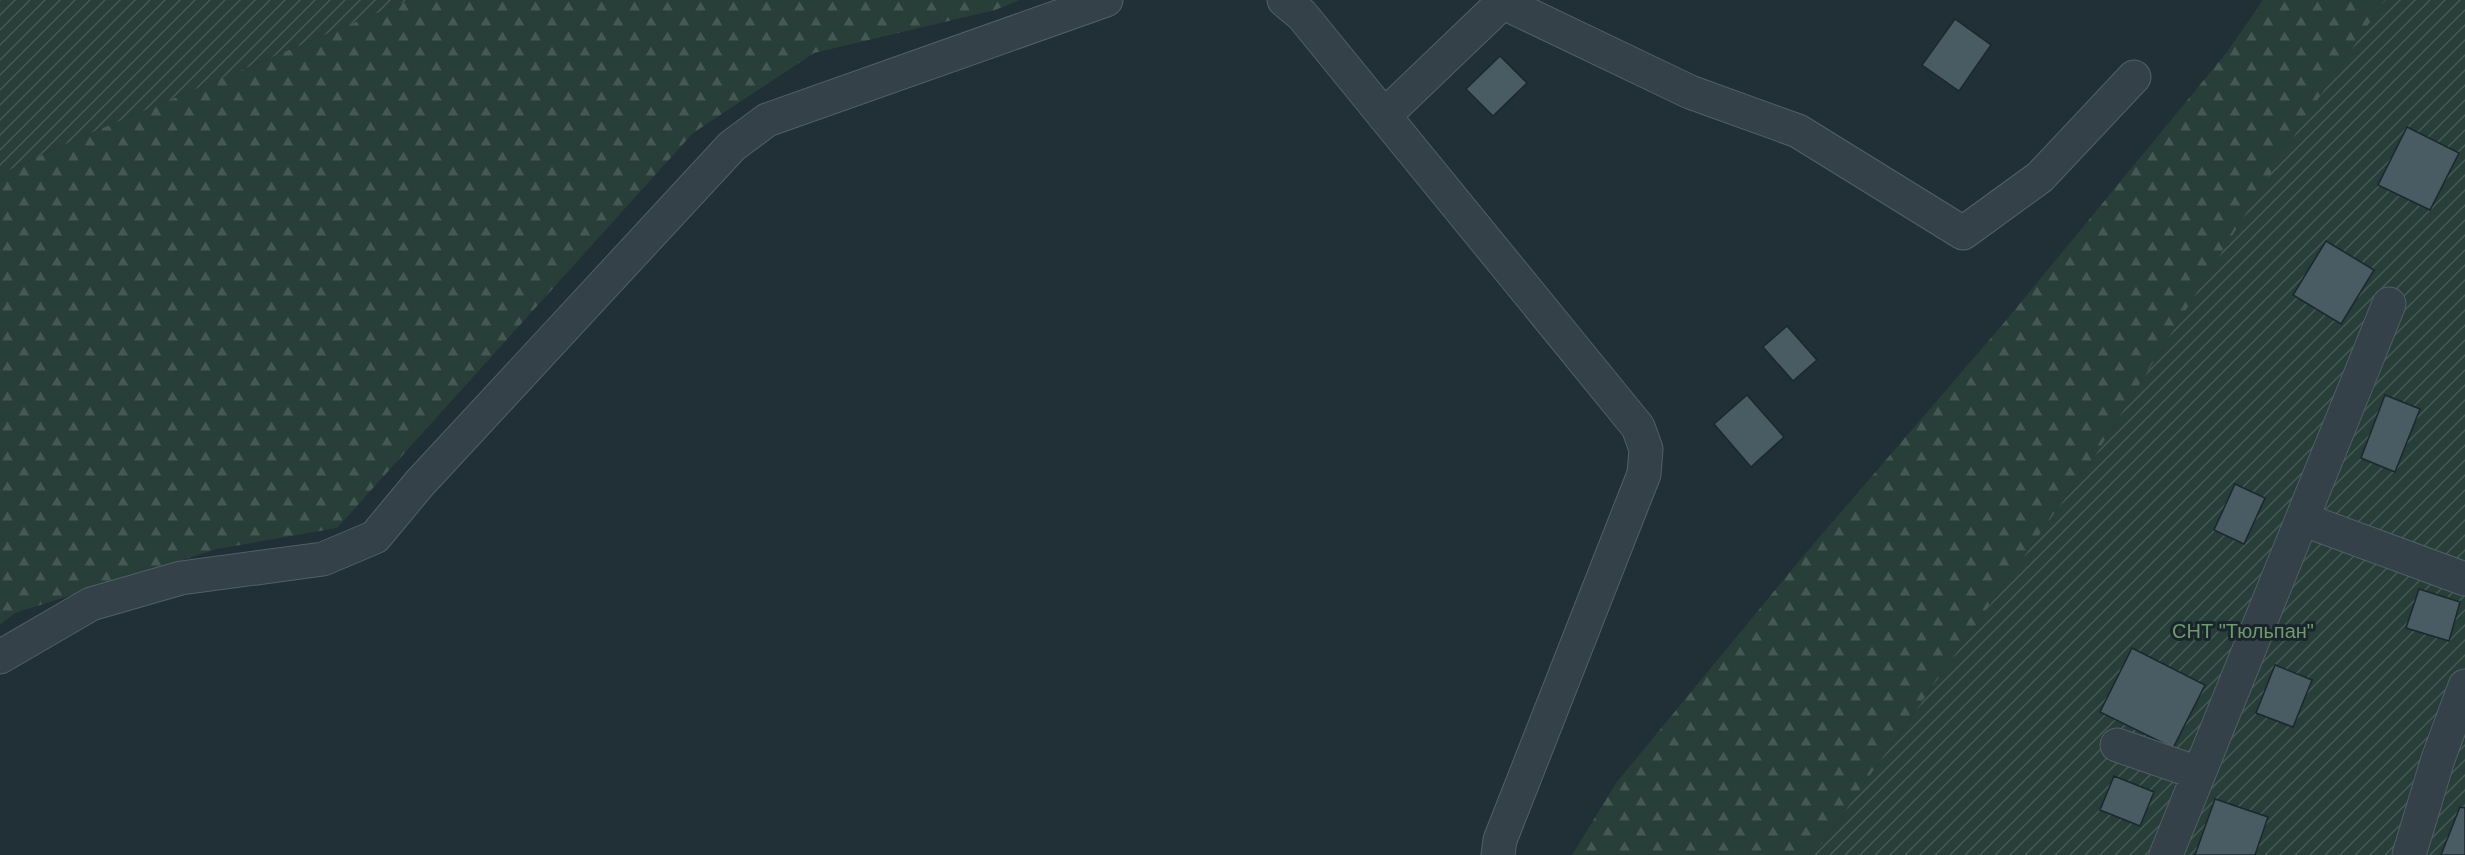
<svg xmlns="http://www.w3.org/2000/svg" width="2465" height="855" viewBox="0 0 2465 855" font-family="Helvetica,sans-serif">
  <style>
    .forest { fill: url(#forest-firs) }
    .garden { fill: url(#garden-furrows) }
    .building { fill: #495b63; stroke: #1c282e; stroke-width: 1.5 }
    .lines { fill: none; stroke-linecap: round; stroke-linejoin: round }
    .minor-casing { stroke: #525f66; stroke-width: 35 }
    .minor { stroke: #344148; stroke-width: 33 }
    .labels { text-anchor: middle; stroke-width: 6; stroke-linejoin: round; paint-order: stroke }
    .park-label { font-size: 20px; fill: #70996f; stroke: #1a262c }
  </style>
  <defs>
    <pattern id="forest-firs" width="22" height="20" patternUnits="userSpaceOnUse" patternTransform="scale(1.5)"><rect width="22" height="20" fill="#273e39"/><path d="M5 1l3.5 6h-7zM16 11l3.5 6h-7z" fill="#445854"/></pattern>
    <pattern id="garden-furrows" width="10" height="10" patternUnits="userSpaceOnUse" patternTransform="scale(1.5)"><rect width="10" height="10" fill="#273e39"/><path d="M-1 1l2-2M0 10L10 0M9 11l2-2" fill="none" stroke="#445854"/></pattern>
  </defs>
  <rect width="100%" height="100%" fill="#213037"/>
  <path class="forest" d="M408,0H1020L995,10L814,53L693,133L337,528L217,549L15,613L0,625V174L81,137Z
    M2263,0H2385L2316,103L2095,456L1814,855H1572L1616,783L1804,555L2003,324L2227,52Z"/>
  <path class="garden" d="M0,0H408L81,137L0,174Z
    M2385,0H2465V855H1814L2095,456L2308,114Z"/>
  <path class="building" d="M1955,19L1991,45L1959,91L1922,65Z
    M1500,56L1527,83L1493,116L1466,89Z
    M2407,127L2459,153L2430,210L2378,185Z
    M2326,241L2374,270L2341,324L2293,295Z
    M1787,326L1817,360L1793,381L1763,347Z
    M1747,395L1784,437L1751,467L1714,424Z
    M2385,395L2420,409L2395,472L2361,458Z
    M2235,484L2265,498L2244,544L2214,530Z
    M2419,589L2460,602L2449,641L2406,628Z
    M2132,648L2205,685L2173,748L2100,712Z
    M2275,665L2312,680L2293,727L2256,713Z
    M2114,776L2154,792L2140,826L2100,810Z
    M2215,799L2268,817L2255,855H2195Z
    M2460,807L2465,808V855H2441Z"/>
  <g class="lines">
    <defs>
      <path id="minor" d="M1284,0L1302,15L1638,427L1646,449L1644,474L1500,840L1498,855
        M1504,3L1690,92L1798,131L1963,233L2040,177L2134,77
        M1384,116L1505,0
        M2302,519L2389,304
        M0,657L91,604L181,578L323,559L375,537L419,484L732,146L767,120L1106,0
        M2117,745L2198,773
        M2166,855L2302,519L2465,579
        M2409,855L2438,759L2465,686"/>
    </defs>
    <use href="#minor" class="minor-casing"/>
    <use href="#minor" class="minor"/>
  </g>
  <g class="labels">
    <g class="park-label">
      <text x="2243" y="638">СНТ "Тюльпан"</text>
    </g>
  </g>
</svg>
